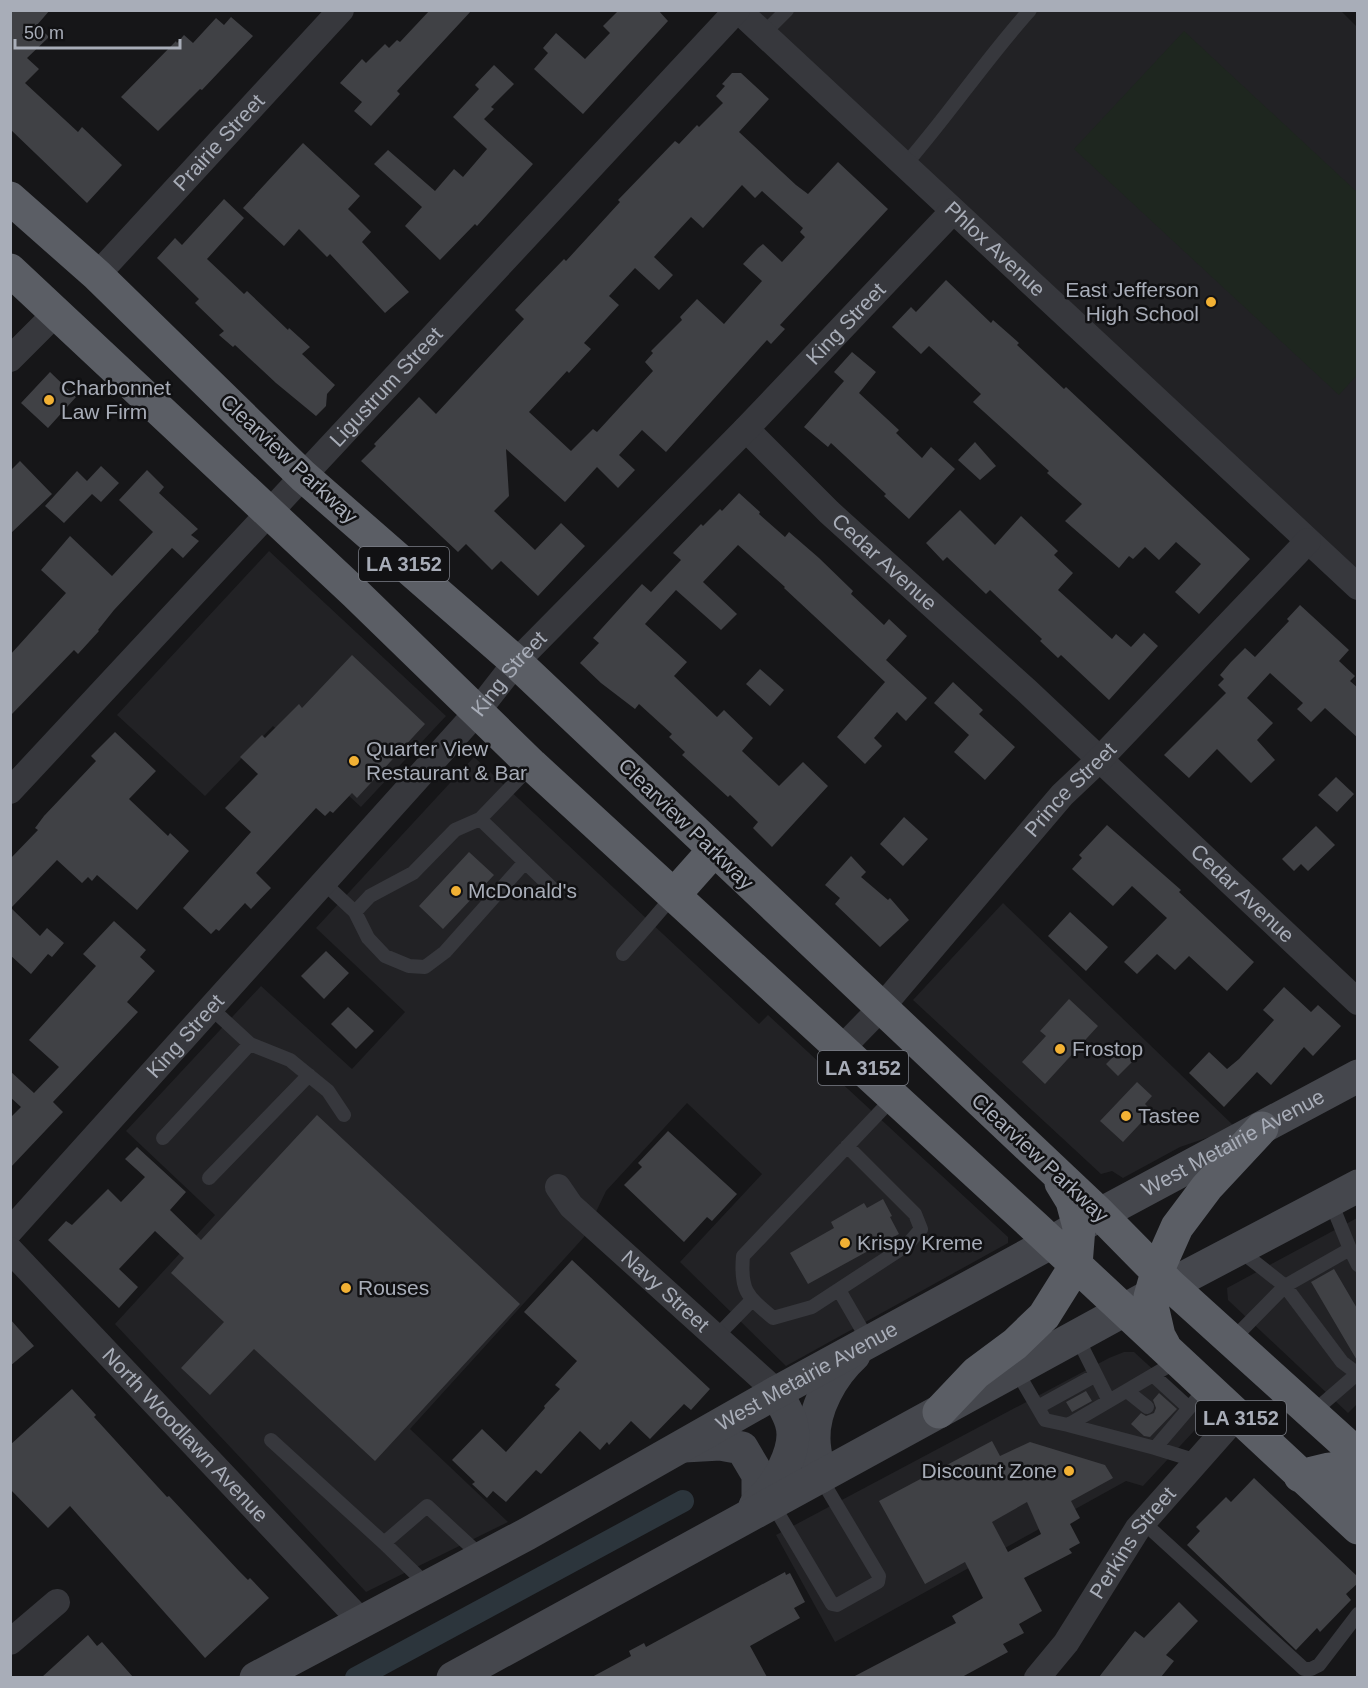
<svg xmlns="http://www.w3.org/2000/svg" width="1368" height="1688" viewBox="0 0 1368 1688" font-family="Helvetica,sans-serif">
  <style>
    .built { fill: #222225 }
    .green { fill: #1e261f }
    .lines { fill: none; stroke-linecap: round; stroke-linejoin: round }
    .canal { stroke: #2c353c; stroke-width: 22 }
    .building { fill: #404145; fill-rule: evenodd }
    .service { stroke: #37383d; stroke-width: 14 }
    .minor { stroke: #37383d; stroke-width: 26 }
    .secondary { stroke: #45474d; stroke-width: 33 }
    .trunk { stroke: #5b5e65; stroke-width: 33 }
    .poi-dot { fill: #f2b134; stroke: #111113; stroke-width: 2 }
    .labels { text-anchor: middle; stroke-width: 5; stroke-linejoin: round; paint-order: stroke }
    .shield { fill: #111113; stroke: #7b7e86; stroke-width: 1.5 }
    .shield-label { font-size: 20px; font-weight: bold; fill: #a8adb8 }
    .street-label { font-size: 21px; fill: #a8adb8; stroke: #111113 }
    .poi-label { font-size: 21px; fill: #a8adb8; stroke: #111113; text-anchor: start }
  </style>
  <rect width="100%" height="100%" fill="#161618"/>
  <path class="built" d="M1340,10L1357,27V578L753,11Z
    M269,551L446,716L361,807L273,726L205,796L117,715Z
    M474,757L759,1024L768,1015L1008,1237V1243L786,1366L680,1262L762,1174L687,1103L606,1191L584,1237L410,1429L508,1522L366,1592L115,1324L215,1215L126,1131L261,986L352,1069L405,1012L316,928Z
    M1003,903L1236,1128L1180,1147L1123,1178L1112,1171L1101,1174L913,1000Z
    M1357,1218V1404L1348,1413L1228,1300L1227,1288Z
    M1124,1352H1134L1206,1418L1143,1486L1126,1481L835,1642L776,1535L1109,1358Z"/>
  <path class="green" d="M1184,31L1357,192V375L1339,395L1074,149Z"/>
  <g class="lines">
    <path class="canal" d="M356,1678L683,1501"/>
  </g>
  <path class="building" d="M10,10H50L37,25L49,37L27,58L39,69L25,83L78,132L82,127L122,165L87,203L10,129Z
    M430,10H472L397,91L400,94L371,126L354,111L362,102L340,83L362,59L366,63L385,44L389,48L397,40L400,42Z
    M619,10H658L668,21L583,114L534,69L548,53L543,48L556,33L585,59L610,33L603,26Z
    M231,17L253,36L202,90L200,89L158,131L121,97L176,41L177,43L184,35L193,43L216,18L224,25Z
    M494,65L514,84L491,107L494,109L484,119L533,164L477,226L475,224L440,260L405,226L422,207L374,164L388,150L435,191L454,169L463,177L487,149L453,117L479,89L475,85Z
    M732,73H741L769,99L739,132L796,185L808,194L838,162L888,209L780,325L785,329L771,344L767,340L666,452L642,430L619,455L635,470L618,488L597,467L565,502L506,449L509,496L494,511L535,550L561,523L585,546L538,596L501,561L492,570L466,544L458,552L361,461L376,446L374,444L419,397L436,414L524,319L515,310L535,289L564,259L566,261L620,202L618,200L675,141L679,144L697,125L699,127L723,103L716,96L725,86L722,84ZM742,185L755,198L762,191L803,228L800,232L805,237L782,262L763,244L758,248L743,264L762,281L724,324L697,299L680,317L682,320L651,351L653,353L645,362L653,371L597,432L593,429L571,451L529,412L567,371L569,373L591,349L584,343L619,305L609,296L635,268L659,290L673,275L654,257L691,217L703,228Z
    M303,143L360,196L348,209L371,232L362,242L409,292L385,313L330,254L327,257L299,229L284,246L243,208Z
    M224,199L244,218L207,259L244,294L247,291L288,330L289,328L310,347L302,354L335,385L327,394L326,406L316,416L276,383L235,345L233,347L219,335L224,331L195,303L199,299L157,258L175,238L182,245Z
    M946,280L991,323L993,320L1019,343L1017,345L1064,389L1066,387L1250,559L1199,614L1175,592L1201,564L1176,542L1159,560L1145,547L1133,559L1129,556L1119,568L1065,521L1082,504L1047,473L1049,471L973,402L981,394L929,346L921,354L892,327L911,307L916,312Z
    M852,352L876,372L859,393L899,430L896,433L922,458L931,447L955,469L909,519L884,496L886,494L831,443L828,447L804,427L844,381L834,372Z
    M50,372L76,397L48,428L21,403Z
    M975,442L996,466L980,480L958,460Z
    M20,461L52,494L10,534V471Z
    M101,466L119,483L101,502L92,494L64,523L45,506L77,471L87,481Z
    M147,470L164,487L159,493L198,529L191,535L199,541L183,558L172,548L114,610L98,630L99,631L78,654L74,650L10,716V655L66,593L41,570L70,536L112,576L153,532L119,500Z
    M739,493L760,512L759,514L785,537L789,532L819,558L853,591L851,594L884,625L889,619L907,636L886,660L927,698L906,721L897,712L874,738L882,746L865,764L837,737L885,682L784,588L785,587L738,545L703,582L737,614L721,630L676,590L645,624L687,662L674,676L717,717L724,710L753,738L742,751L779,786L803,762L828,786L772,847L753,828L758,822L730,795L728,797L682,755L685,752L669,737L672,734L639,704L635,709L601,683L580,663L599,643L593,638L642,584L651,592L681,560L673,553L701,524L703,526L720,509L722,511Z
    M960,510L995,545L1021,516L1058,551L1054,555L1073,573L1058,590L1112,639L1116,634L1131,647L1144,633L1158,646L1109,700L1061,655L1058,658L1040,641L1042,639L990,590L986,594L947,557L943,561L926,543Z
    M1300,605L1349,650L1339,661L1355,676L1350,681L1358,688V738L1325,708L1311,722L1297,709L1303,703L1270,673L1247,698L1273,723L1257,740L1275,760L1251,783L1217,749L1189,778L1164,755L1226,693L1218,685L1224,679L1220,675L1231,662L1245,648L1255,657L1289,621L1287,619Z
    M352,655L425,724L357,798L352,793L333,813L330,811L325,816L316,808L256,873L271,888L251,909L245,903L219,931L216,929L211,934L183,908L251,832L225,808L258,774L240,757L262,735L265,738L299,704L302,708Z
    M760,669L784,690L770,706L746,684Z
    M953,682L983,710L979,714L1015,747L985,780L954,752L969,735L934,703Z
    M115,732L156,771L129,799L168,836L170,833L189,851L137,910L97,875L92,881L88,877L82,883L57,860L11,908L40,936L47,928L64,943L52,957L48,954L31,974L10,955V859L38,830L35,828L44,816L96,761L91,756Z
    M1336,777L1354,794L1337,812L1318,795Z
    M904,817L928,839L903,866L880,844Z
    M1107,825L1181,890L1179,892L1254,962L1227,991L1189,956L1175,970L1157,954L1137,974L1124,962L1167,918L1132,886L1113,906L1072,869L1082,858L1079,855Z
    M1316,826L1335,845L1308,871L1301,864L1294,871L1282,859Z
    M469,852L494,875L443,929L419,906Z
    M851,856L866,872L861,877L888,900L890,898L909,920L880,947L835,904L840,898L825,885Z
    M1070,912L1108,947L1086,971L1048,936Z
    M114,921L146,950L140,957L155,971L127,1002L138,1012L53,1102L63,1112L10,1168V1118L21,1107L10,1097V1071L34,1093L59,1067L29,1040L96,966L83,954Z
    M326,951L349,973L324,999L301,976Z
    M1284,987L1311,1012L1318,1005L1341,1026L1313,1056L1304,1047L1271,1085L1257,1072L1224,1107L1189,1073L1209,1052L1227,1069L1239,1059L1274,1020L1263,1010Z
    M1069,999L1098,1026L1045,1084L1022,1062L1046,1036L1040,1031Z
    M348,1007L374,1031L356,1049L331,1024Z
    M1121,1049L1133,1061L1118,1076L1106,1064Z
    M1137,1082L1152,1096L1145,1104L1152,1111L1123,1142L1100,1121Z
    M317,1115L520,1304L375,1461L254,1349L210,1395L181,1368L224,1322L171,1273L184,1258L155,1231L119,1269L138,1287L119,1308L48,1240L66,1221L72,1225L108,1189L121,1202L145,1177L125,1159L137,1147L186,1192L170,1210L201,1240Z
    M668,1131L737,1194L712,1221L707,1217L684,1242L624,1185L642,1167L638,1163Z
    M883,1199L892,1216L890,1217L899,1234L808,1284L790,1253L834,1228L831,1222L864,1203L867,1208Z
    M572,1260L710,1389L691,1410L684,1404L650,1439L631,1421L609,1445L607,1442L600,1450L580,1431L541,1474L536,1470L506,1502L493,1491L487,1498L472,1484L475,1482L452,1460L482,1429L506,1452L545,1408L544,1406L560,1389L555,1385L577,1361L524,1312Z
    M1334,1269L1358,1310V1362L1311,1282Z
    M10,1319L34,1346L10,1366Z
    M72,1389L96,1415L94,1417L167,1497L169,1496L239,1571L248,1580L250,1578L269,1598L205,1658L70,1506L48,1528L10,1489V1445Z
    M1086,1391L1092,1401L1072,1412L1066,1402Z
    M1159,1393L1177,1409L1150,1437L1144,1436L1131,1424L1141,1413L1146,1416L1154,1413L1156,1408L1153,1400Z
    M992,1441L1000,1456L1030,1442L1105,1465L1113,1478L1071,1501L1080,1518L1070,1524L1080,1543L1069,1549L1072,1553L1024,1578L1042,1611L1019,1624L1024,1633L1003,1644L1008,1652L962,1677H853L956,1623L952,1616L983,1598L965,1562L925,1584L879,1501ZM1027,1502L1041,1534L1008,1552L992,1522Z
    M1254,1478L1358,1577V1583L1346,1594L1351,1600L1320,1632L1317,1628L1296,1650L1187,1545L1200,1531L1196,1527L1226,1497L1231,1502Z
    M785,1572L786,1575L790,1573L805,1602L794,1608L800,1618L750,1646L767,1677H592L631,1656L629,1651L644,1643L646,1647Z
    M1179,1602L1198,1621L1166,1655L1174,1661L1161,1677H1099L1135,1631L1144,1638Z
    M88,1635L97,1646L102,1642L133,1677H42Z"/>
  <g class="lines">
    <path class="service" d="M763,34L787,10
      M904,166C948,116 985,60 1030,10
      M480,819L554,890
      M324,883L355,912L368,938L385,956L409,966L425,967L445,952L525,862
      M355,912L370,896L413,873L455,830L480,819L532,765
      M623,954L674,895
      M250,1044L290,1060L328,1091L344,1115
      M163,1138L250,1044L211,1008
      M847,1146L915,1214L921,1229L907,1245L812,1307L773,1318C747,1296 740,1291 743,1256L894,1097
      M209,1178L309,1075
      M1238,1249L1285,1286L1342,1362L1358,1374
      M1350,1249L1358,1265
      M839,1290L869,1342
      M716,1337L752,1300
      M1231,1341L1285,1286L1350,1249L1330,1200
      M1016,1370L1045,1420L1068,1425L1109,1401L1077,1337
      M1153,1375L1189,1408
      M1127,1391L1147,1407
      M1109,1401L1177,1361
      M1038,1407L1096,1375
      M1312,1413L1358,1373
      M1068,1425L1155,1448L1207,1387
      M271,1440L384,1543
      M1155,1448L1197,1461
      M772,1503L832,1604L837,1605L878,1582L879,1576L820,1477
      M1143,1522L1304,1669H1311L1319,1665L1358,1614
      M428,1586L384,1543L427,1506L482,1557"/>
    <g class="minor">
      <path id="s1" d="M738,10L1358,587"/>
      <path id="s2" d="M97,275L341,10"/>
      <path d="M10,359L57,312"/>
      <path id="s3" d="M746,429L829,512L1027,691L1358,1002"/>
      <path id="s4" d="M10,791L737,10"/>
      <path id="s5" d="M842,1048L881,1008L1062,795L1100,759L1308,541"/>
      <path id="s6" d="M558,1187L571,1206L777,1392"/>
      <path id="s7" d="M10,1231L477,712L516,662L746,429L953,211"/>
      <path id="s8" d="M10,1250L361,1621"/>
      <path d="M10,1642L57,1602"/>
      <path id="s9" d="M1037,1678L1066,1643L1138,1528L1238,1415"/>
    </g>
    <g class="secondary">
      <path d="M684,1446L720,1444L742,1448L758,1475V1503"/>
      <path d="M820,1477C818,1465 814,1452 814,1439C813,1409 832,1375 854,1355"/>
      <path d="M755,1506C775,1489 800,1449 791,1422C788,1412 781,1402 777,1392"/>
      <path id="s10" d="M256,1678L527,1534L777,1392L1052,1242L1106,1211L1358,1076"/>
      <path d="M453,1678L1170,1285L1358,1186"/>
    </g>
    <path class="trunk" d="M10,198L97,275L303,476L516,662L1100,1214L1170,1285L1358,1455
      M10,270L355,593L532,765L1035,1227L1358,1528
      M674,895L714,850
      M1164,1345L1159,1336L1150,1297L1157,1272L1177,1227L1207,1187L1262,1128
      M939,1412L976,1373L1015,1344L1044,1316L1076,1265L1079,1227L1072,1201L1061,1183
      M1300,1476L1329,1469L1358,1496"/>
  </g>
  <g class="poi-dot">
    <circle cx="1211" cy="302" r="6"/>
    <circle cx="49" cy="400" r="6"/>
    <circle cx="354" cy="761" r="6"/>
    <circle cx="456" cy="891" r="6"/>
    <circle cx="1060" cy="1049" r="6"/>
    <circle cx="1126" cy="1116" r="6"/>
    <circle cx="845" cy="1243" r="6"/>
    <circle cx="346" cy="1288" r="6"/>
    <circle cx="1069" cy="1471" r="6"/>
  </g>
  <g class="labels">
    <g class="shield">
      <rect x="359" y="547" width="90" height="34" rx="4.5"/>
      <rect x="818" y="1051" width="90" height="34" rx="4.5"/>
      <rect x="1196" y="1401" width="90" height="34" rx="4.5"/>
    </g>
    <g class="shield-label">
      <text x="404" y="571">LA 3152</text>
      <text x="863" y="1075">LA 3152</text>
      <text x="1241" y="1425">LA 3152</text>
    </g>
    <g class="street-label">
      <text dy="7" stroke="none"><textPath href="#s2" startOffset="180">Prairie Street</textPath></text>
      <text dy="7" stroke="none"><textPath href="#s1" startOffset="351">Phlox Avenue</textPath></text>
      <text dy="7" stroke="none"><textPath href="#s7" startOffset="1234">King Street</textPath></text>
      <text dy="7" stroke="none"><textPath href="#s4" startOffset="552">Ligustrum Street</textPath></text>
      <text transform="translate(289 459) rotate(43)" y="7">Clearview Parkway</text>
      <text dy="7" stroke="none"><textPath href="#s3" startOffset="192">Cedar Avenue</textPath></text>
      <text dy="7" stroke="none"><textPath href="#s7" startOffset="748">King Street</textPath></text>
      <text dy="7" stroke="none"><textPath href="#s5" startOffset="345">Prince Street</textPath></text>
      <text transform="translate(686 824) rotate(44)" y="7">Clearview Parkway</text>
      <text dy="7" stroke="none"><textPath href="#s3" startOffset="680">Cedar Avenue</textPath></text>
      <text dy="7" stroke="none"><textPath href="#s7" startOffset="262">King Street</textPath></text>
      <text dy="7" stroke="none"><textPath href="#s10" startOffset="1114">West Metairie Avenue</textPath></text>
      <text transform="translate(1040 1158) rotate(43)" y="7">Clearview Parkway</text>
      <text dy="7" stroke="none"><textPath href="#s6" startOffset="150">Navy Street</textPath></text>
      <text dy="7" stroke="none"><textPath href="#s10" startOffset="628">West Metairie Avenue</textPath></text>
      <text dy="7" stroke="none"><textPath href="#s8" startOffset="255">North Woodlawn Avenue</textPath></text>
      <text dy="7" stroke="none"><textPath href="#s9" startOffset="166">Perkins Street</textPath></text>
    </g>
    <g class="poi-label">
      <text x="1199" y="297" text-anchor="end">East Jefferson<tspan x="1199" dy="24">High School</tspan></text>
      <text x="61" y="395">Charbonnet<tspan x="61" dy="24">Law Firm</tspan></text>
      <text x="366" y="756">Quarter View<tspan x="366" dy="24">Restaurant &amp; Bar</tspan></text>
      <text x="468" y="898">McDonald's</text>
      <text x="1072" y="1056">Frostop</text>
      <text x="1138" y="1123">Tastee</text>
      <text x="857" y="1250">Krispy Kreme</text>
      <text x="358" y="1295">Rouses</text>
      <text x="1057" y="1478" text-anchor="end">Discount Zone</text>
    </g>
  </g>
  <rect width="1368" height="1688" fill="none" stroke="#a8adb8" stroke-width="24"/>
  <path d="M15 39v9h165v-9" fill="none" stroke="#a8adb8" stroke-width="3"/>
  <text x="24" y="39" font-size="18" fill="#a8adb8" stroke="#111113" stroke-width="4.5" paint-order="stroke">50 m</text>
</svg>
